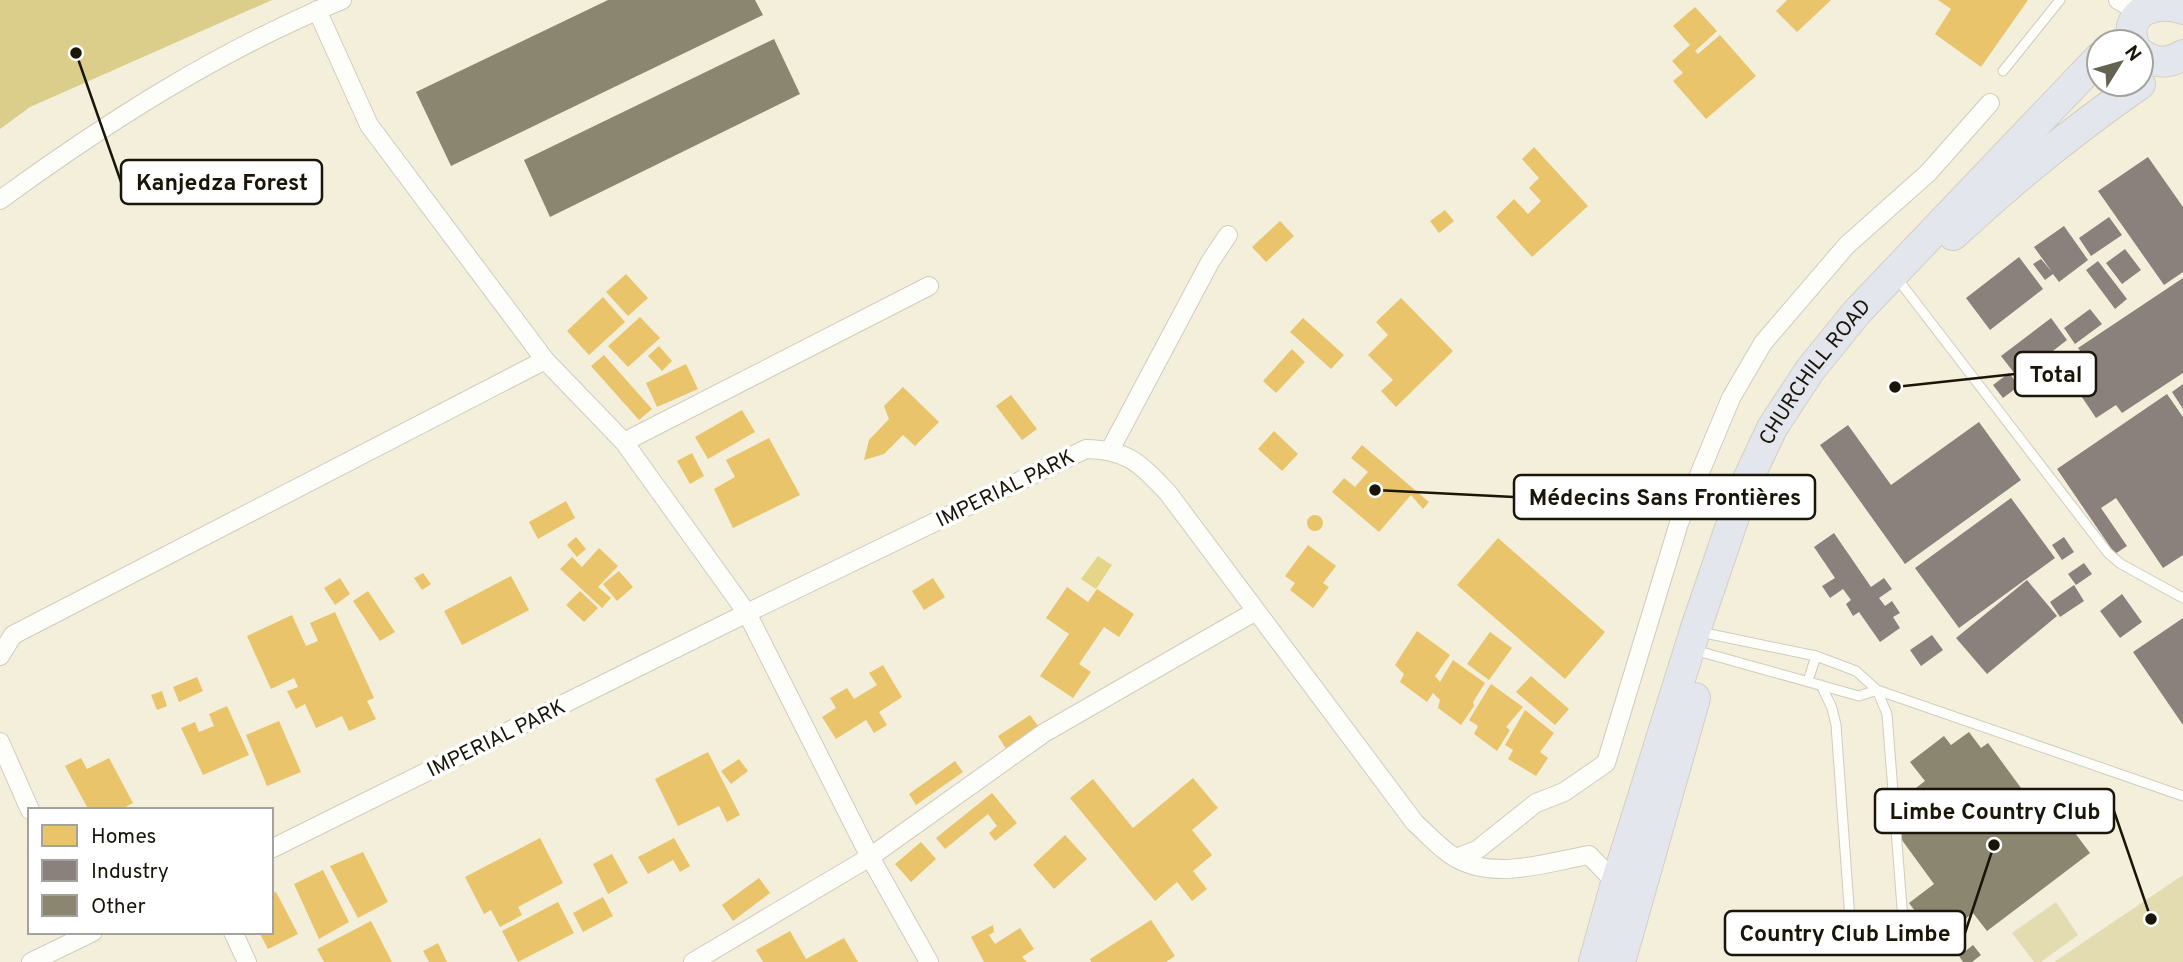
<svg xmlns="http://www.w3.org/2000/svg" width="2183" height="962" viewBox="0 0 2183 962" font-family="Overpass,sans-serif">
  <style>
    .green { fill: #e4dcb1 }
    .forest { fill: #dbcd8a }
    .water { fill: #e5d586 }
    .homes { fill: #e9c46a }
    .industry { fill: #8a817c }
    .building { fill: #8a8670 }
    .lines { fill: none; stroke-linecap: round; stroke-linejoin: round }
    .service-casing { stroke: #d0cdbd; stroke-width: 11 }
    .minor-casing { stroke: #d0cdbd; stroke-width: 20 }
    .trunk-casing { stroke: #d2cfc6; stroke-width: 32 }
    .service { stroke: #fdfdfa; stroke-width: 9 }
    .minor { stroke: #fdfdfa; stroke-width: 18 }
    .trunk { stroke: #e4e6ed; stroke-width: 30 }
    .labels { text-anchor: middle; stroke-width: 7; stroke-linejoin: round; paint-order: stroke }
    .street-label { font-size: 21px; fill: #191609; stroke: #fff }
    .leader { fill: none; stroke: #191609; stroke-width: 2.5 }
    .callout-dot { fill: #191609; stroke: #fff; stroke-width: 2.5 }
    .callout { fill: #fff; stroke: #191609; stroke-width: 2.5 }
    .callout-label { font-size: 23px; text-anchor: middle; font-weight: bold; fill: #191609 }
  </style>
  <rect width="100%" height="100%" fill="#f3efdb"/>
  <path class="green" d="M2183,875V962H2054Z
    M2056,902L2078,935L2041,962H2034L2012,933Z"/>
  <path class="forest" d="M0,0H272L30,107L0,129Z"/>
  <path class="water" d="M1098,556L1112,565L1096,589L1081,579Z"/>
  <path class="homes" d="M1787,0H1831L1797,32L1776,11Z
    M1938,0H2028L1981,67L1935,34L1951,9Z
    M1695,7L1717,31L1695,51L1698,54L1720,35L1756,76L1706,119L1673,81L1683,73L1672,61L1690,45L1673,26Z
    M1534,147L1588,206L1532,257L1496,217L1514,199L1528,214L1541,201L1529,188L1539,178L1522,159Z
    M1445,210L1454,221L1439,233L1430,221Z
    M1280,221L1294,236L1266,262L1252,247Z
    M626,274L648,298L628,316L606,292Z
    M603,297L625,322L589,355L567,331Z
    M1401,298L1453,351L1396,407L1381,391L1393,380L1368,355L1388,335L1376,322Z
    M640,317L660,338L628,367L608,346Z
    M1303,318L1344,355L1331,369L1290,332Z
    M659,346L672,361L662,371L648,356Z
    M1292,349L1305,362L1276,393L1263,381Z
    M604,355L652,409L639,420L591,366Z
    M686,364L698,389L657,407L646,383Z
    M903,387L939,422L915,446L903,435L884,454L864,460L869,440L889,419L884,406Z
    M1011,395L1037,429L1022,440L996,406Z
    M742,410L755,432L708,459L695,437Z
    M1274,431L1298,454L1282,471L1258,449Z
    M769,438L800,495L733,528L714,489L735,477L726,460Z
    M1362,445L1429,502L1423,509L1411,495L1379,532L1332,492L1344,478L1355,487L1368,472L1351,458Z
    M692,453L704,476L690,484L677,461Z
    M566,501L575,518L538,539L529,522Z
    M1307 523a8 8 0 1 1 16 0a8 8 0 1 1-16 0Z
    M576,537L586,549L577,557L567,545Z
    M1498,538L1605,632L1565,679L1457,585Z
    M1308,545L1336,566L1323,583L1329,587L1313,608L1290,590L1295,583L1285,576Z
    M599,548L618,566L598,587L611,598L602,608L560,569L572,557L582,567Z
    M619,571L633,587L617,601L603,584Z
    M423,573L431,584L422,590L414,578Z
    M511,576L529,610L462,645L444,611Z
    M340,578L350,594L335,605L324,588Z
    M933,578L945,597L924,610L912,591Z
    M1067,587L1088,602L1097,589L1134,614L1119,637L1104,627L1079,664L1091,672L1073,698L1040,676L1069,634L1046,618Z
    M368,591L395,632L380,641L353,601Z
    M580,591L598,608L584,622L566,605Z
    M335,612L374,698L367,701L376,719L349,731L342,716L316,728L305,704L296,709L287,691L298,687L294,678L271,689L247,636L292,615L306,646L318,641L310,623Z
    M1417,631L1450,655L1435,676L1440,682L1453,660L1485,683L1473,702L1474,706L1461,725L1438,708L1440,700L1433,693L1427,702L1400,682L1404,674L1395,665Z
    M1490,632L1512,648L1489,680L1467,664Z
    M883,665L902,697L879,712L887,725L874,733L866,720L836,739L822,717L836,708L830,698L847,688L854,699L877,685L869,673Z
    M1531,676L1569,709L1555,725L1516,692Z
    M197,677L203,691L179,702L173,687Z
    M1491,684L1523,707L1506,727L1510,730L1497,751L1474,734L1478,726L1469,720Z
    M162,691L167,706L157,710L151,695Z
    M227,706L249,755L203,775L181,728L195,722L199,732L214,726L209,714Z
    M1525,710L1554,733L1540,752L1548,758L1536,776L1508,759L1513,750L1505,745Z
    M1030,715L1041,730L1008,752L998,736Z
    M279,721L301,772L267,786L246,735Z
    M708,752L740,815L727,822L719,806L678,826L655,779Z
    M81,758L87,769L109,758L133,803L120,810H81L87,807L65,766Z
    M739,759L748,771L731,784L721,771Z
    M955,761L963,772L916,805L909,794Z
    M1193,778L1218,808L1192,830L1212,855L1193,871L1207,889L1192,901L1177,882L1155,901L1070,798L1093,779L1133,828Z
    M992,793L1017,823L995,841L989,833L997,826L988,814L945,849L936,838Z
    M1065,835L1087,859L1054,889L1033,865Z
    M540,838L563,883L518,907L522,915L500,927L491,910L484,914L465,877Z
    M674,838L690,866L680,872L673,860L648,874L638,857Z
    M921,842L936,859L911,882L895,864Z
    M363,852L388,902L358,918L330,866Z
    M612,854L628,883L608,894L593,864Z
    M323,870L349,922L319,939L294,884Z
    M759,878L770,893L733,921L722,905Z
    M276,892L298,934L268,949L259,932H271V894Z
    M603,897L613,916L583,932L573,913Z
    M558,902L574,933L518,962L502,931Z
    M1151,920L1175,956L1166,962H1091L1090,959Z
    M371,921L392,962H324L317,949Z
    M993,925L994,932L989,935L995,944L1020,928L1034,949L1022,957L1027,962H984L971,937Z
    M790,931L806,959L844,938L858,962H763L756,950Z
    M438,943L447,962H429L423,951Z"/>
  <path class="industry" d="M2148,157L2183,207V272L2164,285L2098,191Z
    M2109,217L2122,235L2091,256L2079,238Z
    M2064,226L2088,260L2059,282L2053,274L2045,280L2033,264L2041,259L2052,272L2034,247Z
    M2125,249L2141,270L2122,284L2106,263Z
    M2019,257L2043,289L1990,330L1966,298Z
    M2098,261L2127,299L2115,309L2086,270Z
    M2183,278V373L2122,413L2116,405L2096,418L2061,366L2081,352L2078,348Z
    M2090,309L2102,324L2075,344L2064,328Z
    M2051,318L2067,340L2018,378L2001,356Z
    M2009,373L2019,386L2003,398L1993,385Z
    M2183,384V409L2172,392Z
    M2167,394L2183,417V555L2163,568L2116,498L2101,508L2127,546L2115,554L2057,469Z
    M1979,422L2021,480L1905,564L1820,445L1848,425L1891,485Z
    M2011,498L2055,558L1959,628L1915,568Z
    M1834,533L1871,587L1884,578L1892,589L1879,598L1885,606L1892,601L1900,613L1893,617L1900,628L1880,642L1859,612L1853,616L1846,604L1851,600L1843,589L1830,598L1822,586L1835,578L1814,547Z
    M2064,537L2074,552L2062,560L2052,545Z
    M2084,563L2092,574L2076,585L2068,574Z
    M2027,580L2057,616L1987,674L1956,638Z
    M2074,585L2084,601L2060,617L2050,602Z
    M2122,594L2142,622L2120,638L2100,611Z
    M2183,618V725L2133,652Z
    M1932,635L1943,650L1921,666L1910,650Z"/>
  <path class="building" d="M608,0H755L763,15L451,166L416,92Z
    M774,39L800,94L550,217L524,160Z
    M1969,732L1981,748L1988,743L2032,803L2045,793L2090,853L1987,931L1973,913L1927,948L1914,930L1924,923L1909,903L1934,884L1899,836L1925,817L1908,794L1925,781L1910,762L1944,736L1951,745Z
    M1973,945L1981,955L1972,962H1963L1959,956Z"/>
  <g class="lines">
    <defs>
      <path id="service" d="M2003,71L2060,0
        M1896,277L2108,553L2121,564L2183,598
        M1700,632L1816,656L1856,671L1877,690L2183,796
        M1694,650L1859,696L1877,690
        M1808,681L1816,656
        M1821,685L1832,708L1836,725L1850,920C1856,937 1882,958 1897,936C1900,932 1902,925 1903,920L1887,714L1877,690"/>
      <path id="minor" d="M2118,0L2138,12
        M317,10L369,125L545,360L624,442L747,613L870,857L929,962
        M0,200C107,122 218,51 342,0
        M624,442L929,286
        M1110,450L1210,262L1228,235
        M0,656L13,635L545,360
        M0,742L30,810
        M271,849L747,613L1086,449C1129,450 1140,464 1168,493L1415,823C1428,834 1441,850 1456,858C1496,881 1548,862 1589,855L1620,887
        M1456,858L1477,850L1536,803L1564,792L1606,763L1679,523L1731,398L1763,343L1847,245L1928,173L1990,103
        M233,932L247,962
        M31,962L93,932
        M693,962L870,857L1044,733L1256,611"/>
      <g id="trunk">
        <path d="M2133,42C2124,10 2158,0 2183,9"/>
        <path d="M2141,54C2156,64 2168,64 2183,55"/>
        <path d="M1953,235C2012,180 2074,130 2140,84"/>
        <path id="s1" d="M1594,962L1616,883L1695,631L1743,490L1772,428L1810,370L1857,312L2099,58"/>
        <path d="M1620,962L1695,698"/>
      </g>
    </defs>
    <use href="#service" class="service-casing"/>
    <use href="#minor" class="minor-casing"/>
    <use href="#trunk" class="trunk-casing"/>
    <use href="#service" class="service"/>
    <use href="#minor" class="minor"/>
    <use href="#trunk" class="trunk"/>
  </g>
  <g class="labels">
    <g class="street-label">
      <text dy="7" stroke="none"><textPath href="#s1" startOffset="634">CHURCHILL ROAD</textPath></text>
      <text transform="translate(1005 488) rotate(-26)" y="7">IMPERIAL PARK</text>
      <text transform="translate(496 738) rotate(-26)" y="7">IMPERIAL PARK</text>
    </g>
  </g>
  <path class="leader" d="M76 53L121 182M1895 387L2015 374M1375 490L1514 497M2151 919L2114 811M1994 845L1965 933"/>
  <g class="callout-dot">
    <circle cx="76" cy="53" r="7"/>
    <circle cx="1895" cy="387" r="7"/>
    <circle cx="1375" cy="490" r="7"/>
    <circle cx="2151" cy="919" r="7"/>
    <circle cx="1994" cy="845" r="7"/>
  </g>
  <g class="callout">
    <rect x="121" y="160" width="201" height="44" rx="7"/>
    <rect x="2015" y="352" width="81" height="44" rx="7"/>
    <rect x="1514" y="475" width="301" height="44" rx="7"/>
    <rect x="1875" y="789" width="239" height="44" rx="7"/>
    <rect x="1725" y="911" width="240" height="44" rx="7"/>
  </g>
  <g class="callout-label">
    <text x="222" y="190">Kanjedza Forest</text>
    <text x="2056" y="382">Total</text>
    <text x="1665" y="505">Médecins Sans Frontières</text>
    <text x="1995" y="819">Limbe Country Club</text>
    <text x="1845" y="941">Country Club Limbe</text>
  </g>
  <rect x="28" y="808" width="245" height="126" fill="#ffffff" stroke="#a3a29d" stroke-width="2"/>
  <rect x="42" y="825" width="35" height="21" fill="#e9c46a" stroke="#a3a29d" stroke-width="2"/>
  <text x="91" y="843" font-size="21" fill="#191609">Homes</text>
  <rect x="42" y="860" width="35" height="21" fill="#8a817c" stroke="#a3a29d" stroke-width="2"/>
  <text x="91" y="878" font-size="21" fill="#191609">Industry</text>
  <rect x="42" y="895" width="35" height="21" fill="#8a8670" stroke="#a3a29d" stroke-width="2"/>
  <text x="91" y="913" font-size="21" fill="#191609">Other</text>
  <g transform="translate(2120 63) rotate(53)"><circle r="33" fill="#ffffff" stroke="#a3a29d" stroke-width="2"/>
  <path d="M0-5L12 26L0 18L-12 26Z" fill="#656252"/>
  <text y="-10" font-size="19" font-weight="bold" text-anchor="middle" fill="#191609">N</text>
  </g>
</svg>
